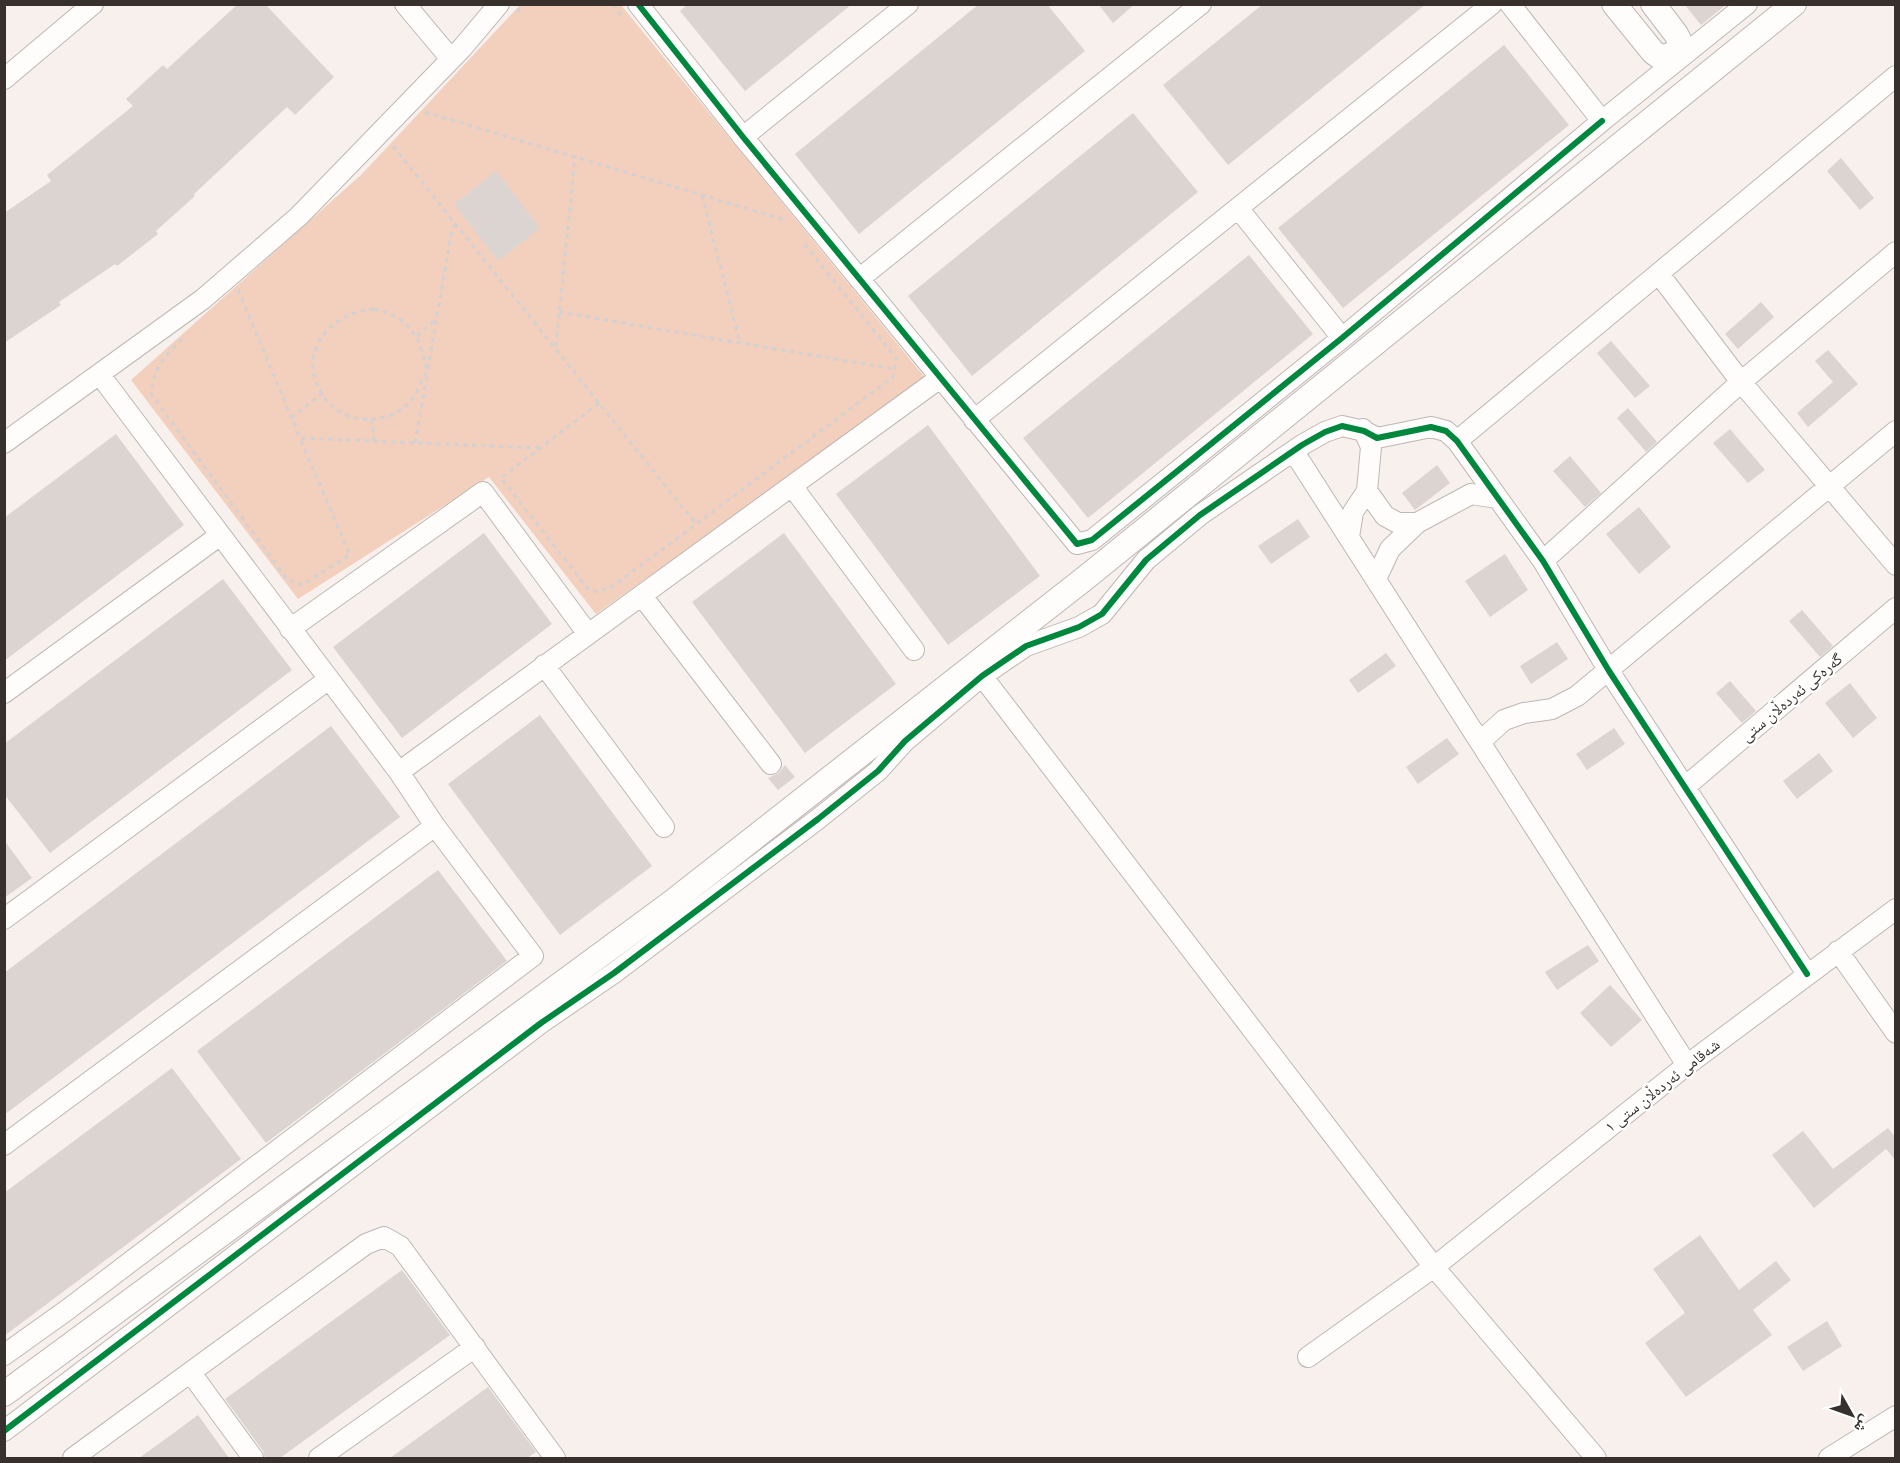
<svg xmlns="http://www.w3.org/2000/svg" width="1900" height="1463" viewBox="0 0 1900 1463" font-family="Georgia,'Noto Naskh Arabic',serif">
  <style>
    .green { fill: #f3cfbe }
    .building { fill: #dcd4d1 }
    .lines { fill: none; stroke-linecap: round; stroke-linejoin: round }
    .minor-casing { stroke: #beb7b4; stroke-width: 22 }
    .tertiary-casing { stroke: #beb7b4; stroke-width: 26 }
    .path { stroke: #d4d1d0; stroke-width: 3; stroke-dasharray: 4.5 4.5; stroke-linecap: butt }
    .minor { stroke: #fefdfc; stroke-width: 20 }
    .tertiary { stroke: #fefdfc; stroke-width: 24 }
    .cycleway-casing { stroke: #fff; stroke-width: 10 }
    .cycleway { stroke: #00873e; stroke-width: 6 }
    .labels { text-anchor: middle; stroke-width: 5; stroke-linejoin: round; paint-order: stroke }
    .street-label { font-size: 16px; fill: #37302d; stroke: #fff }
  </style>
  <rect width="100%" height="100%" fill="#f8f0ec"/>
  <path class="green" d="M521,4L621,5L926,379L596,614L489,477L298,599L131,380L362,174Z"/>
  <path class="building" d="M238,4H265L334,77L295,115L287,107L194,194L195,196L156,231L158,234L117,266L115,264L59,302L61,305L4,343V213L51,181L47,175L133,106L126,99L163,65L167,69Z
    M688,4H852L745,91L680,11Z
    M979,4H1047L1085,51L859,234L795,154Z
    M1098,4H1135L1113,23Z
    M1263,4H1426L1228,165L1163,85Z
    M1684,4H1727L1701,25Z
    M1504,45L1569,125L1343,308L1278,228Z
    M1133,113L1198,192L972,376L908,296Z
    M1841,158L1874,198L1860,210L1827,171Z
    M496,171L540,228L498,261L454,204Z
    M1249,255L1313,334L1088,518L1023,438Z
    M1761,302L1774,317L1738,349L1725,334Z
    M1611,341L1650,386L1635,398L1597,353Z
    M1828,350L1858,384L1808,427L1797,413L1833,382L1815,361Z
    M1628,408L1657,442L1646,452L1617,418Z
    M928,425L1040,576L948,645L836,494Z
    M1730,429L1765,470L1748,483L1713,443Z
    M116,434L184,525L4,661V518Z
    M1570,456L1601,493L1585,507L1553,471Z
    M1437,465L1450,483L1415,510L1402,493Z
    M1639,507L1671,547L1639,574L1606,534Z
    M1298,519L1310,537L1271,564L1258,546Z
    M484,533L552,624L402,738L333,647Z
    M784,533L896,684L805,753L692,602Z
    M1505,554L1528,590L1490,617L1465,581Z
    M223,579L292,670L50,853L4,794V744Z
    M1802,610L1833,646L1820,657L1789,621Z
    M1557,642L1568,659L1531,684L1520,666Z
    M1386,653L1396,666L1358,693L1349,680Z
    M1730,681L1756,711L1742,723L1716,693Z
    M1850,683L1877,718L1853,738L1825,703Z
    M540,715L652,866L560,935L448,784Z
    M331,726L400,817L4,1115V973Z
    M1614,728L1625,744L1587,770L1576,754Z
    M1447,738L1459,754L1418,784L1406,767Z
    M1819,753L1833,771L1797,799L1783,781Z
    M785,765L795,777L778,790L768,778L779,773Z
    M4,840L32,878L4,898Z
    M438,870L507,961L266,1143L197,1051Z
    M1588,945L1599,961L1557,990L1545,972Z
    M1610,985L1642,1020L1611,1047L1580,1013Z
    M172,1068L241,1159L4,1336V1193Z
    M1888,1128L1896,1138V1161L1886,1149L1814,1208L1772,1155L1803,1131L1833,1169Z
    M1700,1235L1739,1290L1776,1261L1791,1280L1753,1310L1772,1335L1686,1397L1645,1343L1685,1313L1653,1269Z
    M402,1270L450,1335L280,1458H265L263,1451L225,1399Z
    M1827,1321L1842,1346L1803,1371L1787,1347Z
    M488,1387L536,1452L527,1458H390Z
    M198,1415L229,1458H139L171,1435Z"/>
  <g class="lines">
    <defs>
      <path id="minor" d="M405,4L451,59
        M638,4L743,137L1077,544L1092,540L1342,338L1602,121
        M1510,4L1602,121L1747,4
        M4,79L93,4
        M743,137L908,4
        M1238,208L1342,338
        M1659,274L1741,382L1896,565
        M859,279L1201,4
        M974,420L1492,4
        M1363,429L1371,447L1367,491L1385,516L1398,523H1417L1471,494L1497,498
        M1457,441L1896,76
        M4,443L203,299L299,216L462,48L499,4
        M1294,452L1687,1065
        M792,486L914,650
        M1349,537L1353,512L1367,491
        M1543,561L1741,382L1896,252
        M1376,579L1390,549L1417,523
        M642,596L771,764
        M290,629L483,492L588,634
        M544,665L664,827
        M982,676L1434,1267L1596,1458
        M4,693L219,536
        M1481,741L1504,720L1524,713L1552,709L1577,696L1896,431
        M399,772L940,378
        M1686,786L1896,608
        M4,919L329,679
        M1838,951L1896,1033
        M4,1145L435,826
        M4,1355L67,1310L533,956L435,826L399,772L100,375
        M1308,1357L1434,1267L1687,1065L1896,909
        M191,1373L253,1458
        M4,1431L541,1023L614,973L818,819L878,771L905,741L982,676L1026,646L1079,627L1102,614L1146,560L1200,515L1302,445L1325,432L1342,426L1364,431L1377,438L1431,427L1446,431L1457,441L1543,561L1609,671L1807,974
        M73,1458L366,1244L384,1237L400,1246L555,1458
        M319,1458L475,1347
        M1829,1458L1896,1416"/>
      <path id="tertiary" d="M1614,4L1653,52L1661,58L1675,53L1681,44L1676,34L1653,4
        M4,1394L671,903L1084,579L1794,4"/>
    </defs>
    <use href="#minor" class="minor-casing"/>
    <use href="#tertiary" class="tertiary-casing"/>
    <path class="path" d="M613,4L621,15
      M517,12L524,4
      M425,112L785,220
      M393,146L696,524
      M702,195L740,343
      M238,290L300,438
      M374,309C411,318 419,335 427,371C422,381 417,394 409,403C387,425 346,425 326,400C293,358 327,312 374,309Z
      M559,312L894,369
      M417,336L436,319
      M182,339C165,356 152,370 152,395L287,579L302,585L350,555L300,438L539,448
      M556,346L575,157
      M428,369L451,235L455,224
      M599,403L501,478L588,589L598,592L613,586L893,377L896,358L805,245
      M291,418L323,393
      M372,419L374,441
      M415,443L427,376"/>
    <use href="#minor" class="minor"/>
    <use href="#tertiary" class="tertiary"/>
    <defs>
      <path id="cycleway" d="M638,4L743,137L1077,544L1092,540L1342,338L1602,121
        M4,1431L541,1023L614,973L818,819L878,771L905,741L982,676L1026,646L1079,627L1102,614L1146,560L1200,515L1302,445L1325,432L1342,426L1364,431L1377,438L1431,427L1446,431L1457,441L1543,561L1609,671L1807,974"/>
    </defs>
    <use href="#cycleway" class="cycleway-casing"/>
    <use href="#cycleway" class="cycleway"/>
  </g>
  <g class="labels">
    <g class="street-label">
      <text transform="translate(1791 697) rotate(-40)" y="6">گەرەکی ئەردەڵان ستی</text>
      <text transform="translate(1662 1085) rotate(-38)" y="6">شەقامی ئەردەڵان ستی ١</text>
    </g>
  </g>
  <rect width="1900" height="1463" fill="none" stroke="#37302d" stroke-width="12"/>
  <g transform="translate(1852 1415) rotate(130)" stroke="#ffffff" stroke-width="4.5" paint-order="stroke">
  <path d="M0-4.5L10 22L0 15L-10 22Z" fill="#37302d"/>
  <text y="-9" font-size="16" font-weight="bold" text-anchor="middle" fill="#37302d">ش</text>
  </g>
</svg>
